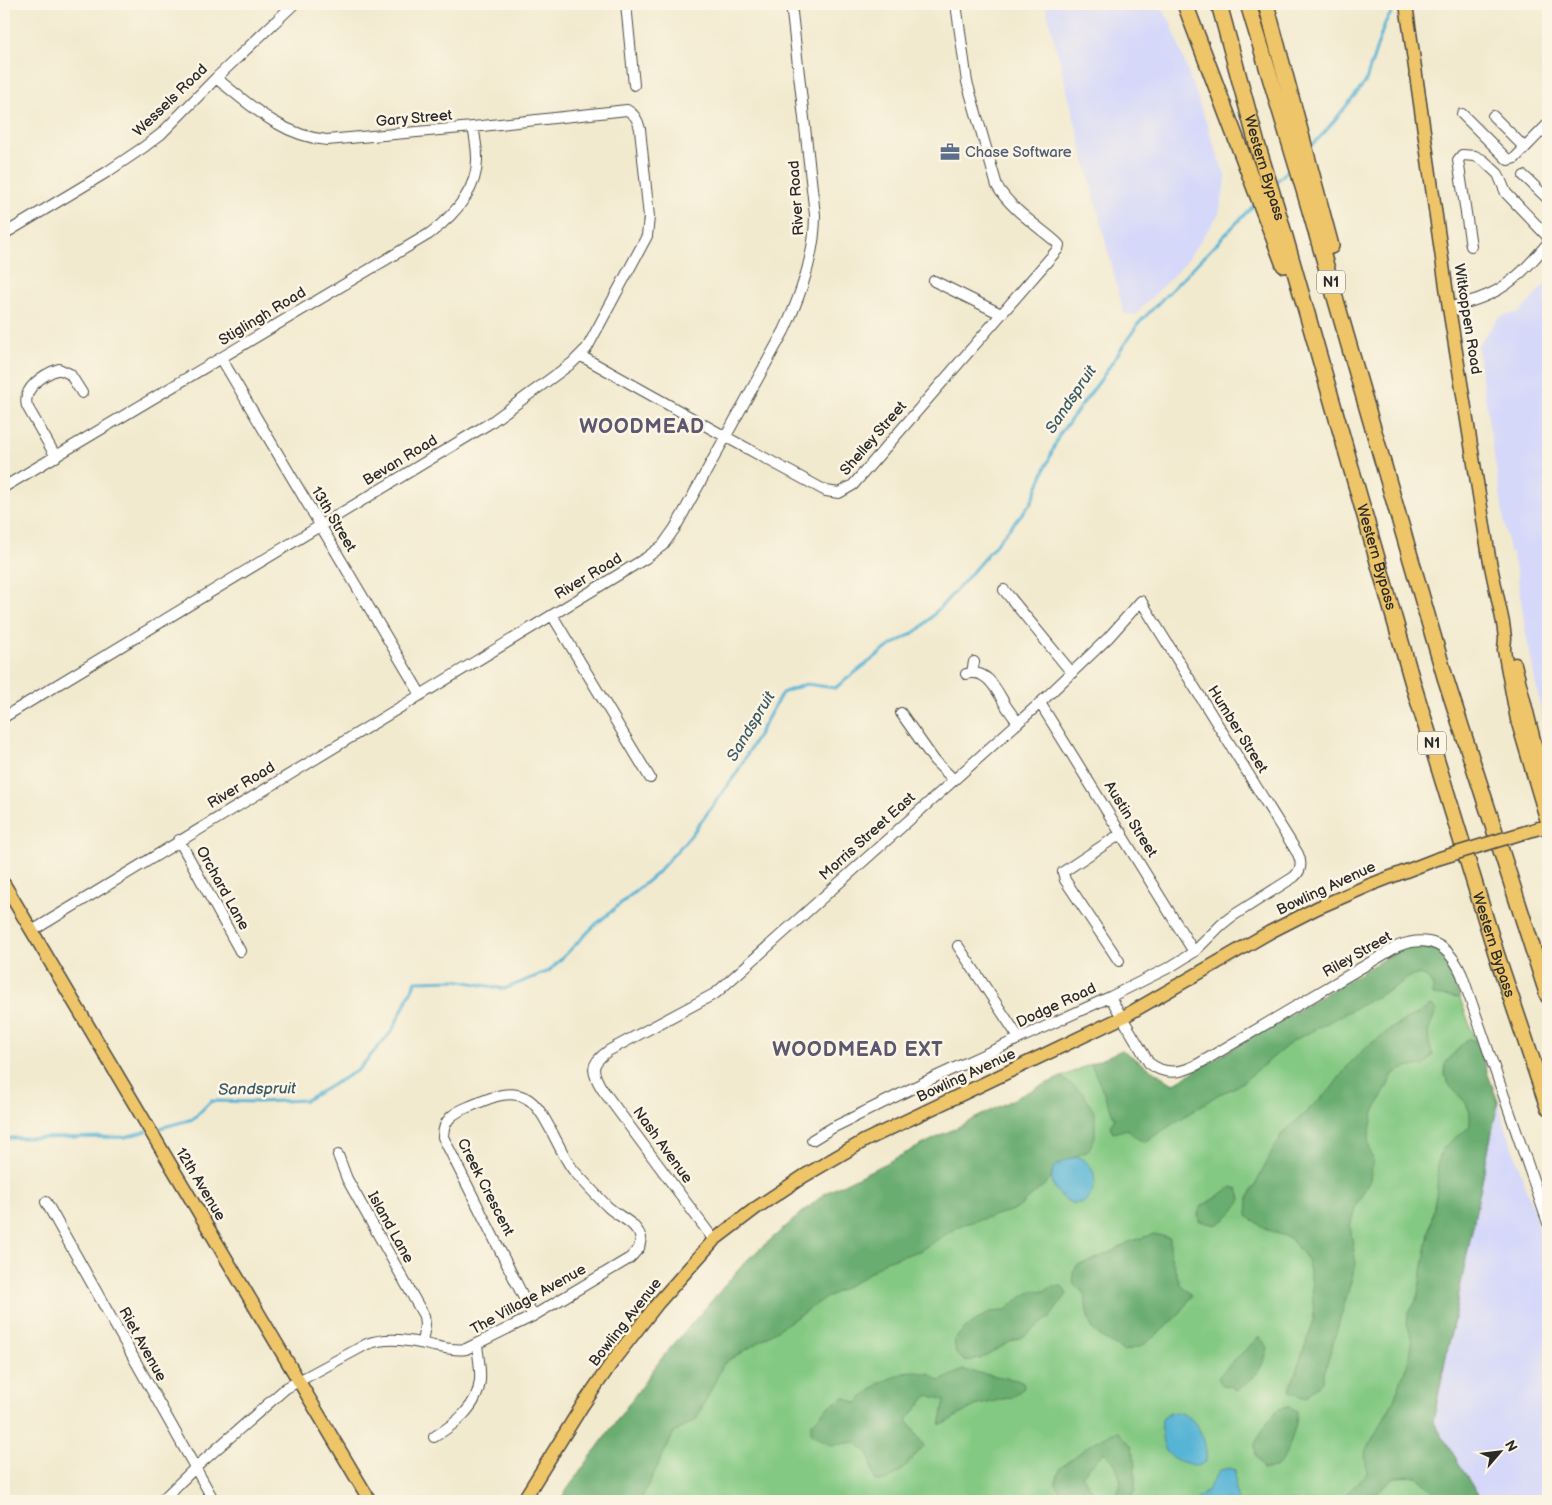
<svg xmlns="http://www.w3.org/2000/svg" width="1552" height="1505" viewBox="0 0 1552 1505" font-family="'Balsamiq Sans',sans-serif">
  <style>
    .built { fill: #d5d8f9 }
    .green { fill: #84c983; stroke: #587a57 }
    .forest { fill: #6bad71; stroke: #4b6c4e }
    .water { fill: #57b4d5; stroke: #417080 }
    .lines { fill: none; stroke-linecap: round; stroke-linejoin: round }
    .stream { stroke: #57b4d5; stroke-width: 3 }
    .minor-casing { stroke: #494844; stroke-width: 12 }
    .major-casing { stroke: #494844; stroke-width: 15 }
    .highway-casing { stroke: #494844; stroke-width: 18 }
    .minor { stroke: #fff; stroke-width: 10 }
    .major { stroke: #eec569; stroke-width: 12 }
    .highway { stroke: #eec569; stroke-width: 15 }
    .major-bridge-casing { stroke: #494844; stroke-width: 15; stroke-linecap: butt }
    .major-bridge { stroke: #eec569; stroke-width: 12 }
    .labels { text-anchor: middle; stroke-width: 5; stroke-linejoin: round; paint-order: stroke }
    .shield { fill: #fcf5e5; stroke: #6a6863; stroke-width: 1 }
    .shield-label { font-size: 14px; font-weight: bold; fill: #2b2b2b }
    .street-label { font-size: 15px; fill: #2b2b2b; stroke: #fcf5e5 }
    .service-label { font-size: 15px; fill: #4e5e75; stroke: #fcf5e5; text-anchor: start }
    .water-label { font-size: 16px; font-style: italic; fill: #3a5b66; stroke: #fcf5e5 }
    .district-label { font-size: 20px; font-weight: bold; letter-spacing: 1px; fill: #5b5870; stroke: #fcf5e5 }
  </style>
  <rect width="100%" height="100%" fill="#fcf5e5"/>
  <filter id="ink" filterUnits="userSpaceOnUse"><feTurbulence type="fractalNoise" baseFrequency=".02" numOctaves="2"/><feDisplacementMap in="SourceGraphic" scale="10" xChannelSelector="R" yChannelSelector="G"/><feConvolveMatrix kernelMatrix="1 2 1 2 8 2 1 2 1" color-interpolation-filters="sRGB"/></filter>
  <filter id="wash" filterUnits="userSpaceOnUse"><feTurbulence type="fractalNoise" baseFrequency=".0096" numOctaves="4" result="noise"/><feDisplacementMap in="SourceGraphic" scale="20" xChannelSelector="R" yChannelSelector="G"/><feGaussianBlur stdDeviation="1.12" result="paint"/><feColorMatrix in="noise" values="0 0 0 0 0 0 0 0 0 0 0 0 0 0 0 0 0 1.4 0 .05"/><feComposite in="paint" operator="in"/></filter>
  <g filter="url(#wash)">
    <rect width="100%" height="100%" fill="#f2eacf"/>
    <path class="built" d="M1045,4H1159L1170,21L1226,178L1219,214L1185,263L1135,315L1124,314Z
      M1548,281V746L1526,634L1517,573L1512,553H1509L1477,346L1499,317L1520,312Z
      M1498,1102L1548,1255V1501H1482L1433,1421Z"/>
    <path class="green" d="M1411,943L1440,951L1457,990L1498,1102L1433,1421L1482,1501H559L661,1359L747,1260L824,1194L1028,1092L1122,1050L1173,1084Z"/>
    <path class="forest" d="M1411,943L1440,951L1460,998L1433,995V986L1427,978L1419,975L1411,976L1395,987L1293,1041L1244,1081L1232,1089L1219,1094L1145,1142L1136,1138L1127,1129L1113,1133L1110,1126L1115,1119L1091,1064L1122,1050L1173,1084Z
      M1431,1006L1437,1010C1428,1029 1425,1035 1433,1055L1424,1066H1410L1394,1073L1373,1114L1368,1142L1373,1161L1370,1180L1356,1205L1350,1226L1356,1264L1322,1381L1306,1398L1289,1392L1314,1320L1312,1285L1308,1261L1290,1238L1268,1230L1247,1216L1248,1199L1281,1135L1330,1090L1350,1063L1363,1050L1392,1028Z
      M1469,1039L1476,1041L1498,1102L1433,1421L1482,1501H1436L1435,1493L1417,1476L1396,1477L1376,1494L1374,1501H1339L1367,1473L1365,1452L1392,1404L1408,1362L1412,1338L1407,1324L1408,1314L1417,1299L1437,1189L1438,1158L1445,1146L1470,1126V1113L1466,1103L1450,1086L1445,1076V1064L1460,1046Z
      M1061,1077L1084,1094L1095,1114V1137L1088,1151L1068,1160L1052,1173L1051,1179L1017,1209L961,1225L919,1251L886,1261L860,1279L824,1299L756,1344L724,1363L696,1420L674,1433L640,1501H559L661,1359L747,1260L824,1194L1028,1092Z
      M1232,1187L1238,1189L1241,1199C1235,1212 1228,1218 1216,1225L1199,1221L1198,1213L1202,1206Z
      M1154,1234L1170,1238V1253L1180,1284L1192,1295L1180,1314L1160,1332L1142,1346L1123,1351C1115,1345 1105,1340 1097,1334C1087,1326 1086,1305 1085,1293L1074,1285L1073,1272L1077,1266L1114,1251L1129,1242Z
      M1052,1286H1062L1067,1294L1050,1317L1026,1335L1010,1342L980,1359L965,1361L956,1354L954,1340L966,1327L990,1312L1005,1311L1017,1300L1034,1290L1045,1291Z
      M1259,1337L1268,1347C1264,1368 1254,1379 1236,1391L1233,1387L1222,1385L1218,1378C1228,1364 1246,1350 1259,1337Z
      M963,1370L1017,1380L1023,1383L1024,1388L1012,1397L975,1406L940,1426L945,1400L928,1395L907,1420L924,1446L901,1471L886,1481H875L869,1454L856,1442L833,1445L811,1434V1424L828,1407L844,1397L857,1403L879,1383L909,1371L930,1374L940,1381Z
      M1290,1407L1297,1411C1298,1422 1287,1458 1278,1466C1274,1469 1268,1469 1263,1469L1256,1456L1255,1444L1267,1423L1278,1409Z
      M1117,1431L1132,1446L1135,1466V1491L1128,1501H1125L1117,1495L1121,1482L1115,1463L1104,1452L1082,1475L1099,1501H1070L1055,1485L1060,1468L1091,1444Z"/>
    <path class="water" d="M1078,1157C1099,1166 1099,1187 1084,1202C1081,1203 1076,1203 1072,1203C1056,1198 1043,1175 1059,1164C1064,1160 1072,1158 1078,1157Z
      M1176,1412C1197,1415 1208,1442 1206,1461L1199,1466C1167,1460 1160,1453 1162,1419L1170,1413Z
      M1230,1468L1235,1470C1236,1480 1234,1492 1239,1501H1195L1205,1493L1220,1470Z"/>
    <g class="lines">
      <path class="stream" d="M1310,147L1324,133L1365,83L1385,23L1397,4
        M1275,183L1292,166
        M153,1130L193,1119L211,1101L258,1102L306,1100L358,1070L392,1031L416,981L456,980L504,989L549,971L595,925L656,874L692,834L736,774L782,693L806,684L835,688L887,648L920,629L962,584L1031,503L1059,435L1099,382L1138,324L1255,204
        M4,1140L9,1138L125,1137L147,1131"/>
    </g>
  </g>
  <g filter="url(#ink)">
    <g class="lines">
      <defs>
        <path id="minor" d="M626,4L634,85
          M1462,114L1508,160L1515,158L1548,124
          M1493,116L1525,148
          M1524,176L1548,199
          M4,234L107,172L144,147L161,134L216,78L294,4
          M1471,246L1458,160L1462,155L1475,156L1483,160L1498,174L1506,193L1548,237
          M934,281L1001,314
          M1449,308C1463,304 1477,300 1490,294C1514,283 1531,263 1548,243
          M581,356L726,437L826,491L839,493L853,485L1058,249L1059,245L1055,241C1035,224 1010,208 997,186L967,82L956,4
          M221,358L421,695
          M56,457L27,406C22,388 44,374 59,369L70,374L82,393
          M4,487L429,234C453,216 478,190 477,158C477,148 475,137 473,127
          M1004,590L1072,673
          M552,615L650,778
          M972,672L974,662
          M966,674C988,668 997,691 1006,706C1010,712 1014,717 1018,723
          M1040,703L1194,952
          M901,713L934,760L954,780
          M4,717L490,423L572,363L587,348L647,236L649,217L640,129C638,120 635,114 627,110L473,127L327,140C282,136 250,105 216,78
          M179,840L240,951
          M32,931L646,558L663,545L675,528L784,331C801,295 815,255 815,215L791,4
          M958,946L1019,1038
          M1119,961L1065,880L1063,872L1122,833
          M1110,997L1149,1063C1165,1076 1183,1073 1200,1063L1398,946C1430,934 1449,945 1462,975L1548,1223
          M338,1155L347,1179L424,1316L425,1325L422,1343
          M46,1202L214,1501
          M714,1240L602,1089C591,1071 590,1064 608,1051L716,993L1040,703L1108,638L1141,601L1298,854C1302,863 1302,870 1294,877L1231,917L1221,925L1194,952L1170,967L1110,997L933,1078L832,1128L812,1140
          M434,1437C455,1424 478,1407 480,1380C481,1369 478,1356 477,1344
          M161,1501L195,1468L286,1388L367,1344C389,1336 411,1341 434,1346C445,1348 455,1351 466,1349L533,1316L630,1258L639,1248L641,1238C636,1222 620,1218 608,1207C597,1196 585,1183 574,1171C559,1153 545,1107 526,1098C507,1088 486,1100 468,1107C453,1113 443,1120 443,1137L533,1316"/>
        <path id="major" d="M1406,4L1449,308L1489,557L1503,623L1505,638L1504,650L1517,720L1548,825
          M1515,664L1548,796
          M1526,832L1539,828H1548
          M4,884L370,1501
          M523,1501L582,1406L615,1358L658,1303L714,1240L756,1208L804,1176L864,1141L1123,1017L1270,932L1317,908L1370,885L1437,859"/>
        <g id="highway">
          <path d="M1185,4L1284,265"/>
          <path id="s1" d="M1219,4L1257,144L1279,216L1413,684L1497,956L1548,1107"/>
          <path d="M1248,4L1304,190L1445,677L1548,996"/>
          <path d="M1266,4L1331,246"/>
        </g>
      </defs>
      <use href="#minor" class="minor-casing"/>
      <use href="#major" class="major-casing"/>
      <use href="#highway" class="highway-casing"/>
      <use href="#minor" class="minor"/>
      <use href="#major" class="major"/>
      <use href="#highway" class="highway"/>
      <defs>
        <path id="major-bridge" d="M1437,859L1526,832"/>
      </defs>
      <use href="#major-bridge" class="major-bridge-casing"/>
      <use href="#major-bridge" class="major-bridge"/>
    </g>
  </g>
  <defs>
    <symbol id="office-bare" viewBox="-9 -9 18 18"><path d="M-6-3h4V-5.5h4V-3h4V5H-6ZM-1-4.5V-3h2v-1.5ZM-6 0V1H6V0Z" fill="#5c6f8a" stroke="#fcf5e5" stroke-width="2.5" paint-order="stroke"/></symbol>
  </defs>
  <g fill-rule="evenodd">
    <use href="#office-bare" x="936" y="138" width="28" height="28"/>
  </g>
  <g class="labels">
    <g class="shield">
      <rect x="1317" y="270.5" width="28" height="23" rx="4"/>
      <rect x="1418" y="731.5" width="28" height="23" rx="4"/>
    </g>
    <g class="shield-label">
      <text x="1331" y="287">N1</text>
      <text x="1432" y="748">N1</text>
    </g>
    <g class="street-label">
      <text transform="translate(170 100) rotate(-44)" y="5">Wessels Road</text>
      <text transform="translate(414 118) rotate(-5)" y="5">Gary Street</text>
      <text dy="5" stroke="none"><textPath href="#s1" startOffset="170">Western Bypass</textPath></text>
      <text transform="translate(796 198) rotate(-94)" y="5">River Road</text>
      <text transform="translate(262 316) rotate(-31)" y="5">Stiglingh Road</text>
      <text transform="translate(1468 319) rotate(81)" y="5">Witkoppen Road</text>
      <text transform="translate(873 438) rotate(-49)" y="5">Shelley Street</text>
      <text transform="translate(400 460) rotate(-31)" y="5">Bevan Road</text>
      <text transform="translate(334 519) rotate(59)" y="5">13th Street</text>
      <text dy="5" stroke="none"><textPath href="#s1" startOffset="575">Western Bypass</textPath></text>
      <text transform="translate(588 576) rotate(-31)" y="5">River Road</text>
      <text transform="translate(1238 729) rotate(58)" y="5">Humber Street</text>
      <text transform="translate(241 785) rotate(-31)" y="5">River Road</text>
      <text transform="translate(1131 819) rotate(58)" y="5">Austin Street</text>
      <text transform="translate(867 836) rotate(-42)" y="5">Morris Street East</text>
      <text transform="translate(223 888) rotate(61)" y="5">Orchard Lane</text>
      <text transform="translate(1326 888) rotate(-25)" y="5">Bowling Avenue</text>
      <text dy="5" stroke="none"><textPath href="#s1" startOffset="980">Western Bypass</textPath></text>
      <text transform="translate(1357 954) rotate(-30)" y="5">Riley Street</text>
      <text transform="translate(1056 1005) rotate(-25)" y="5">Dodge Road</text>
      <text transform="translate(966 1075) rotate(-25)" y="5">Bowling Avenue</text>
      <text transform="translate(663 1145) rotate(54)" y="5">Nash Avenue</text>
      <text transform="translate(201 1184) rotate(59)" y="5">12th Avenue</text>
      <text transform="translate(486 1187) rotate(63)" y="5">Creek Crescent</text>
      <text transform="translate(391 1227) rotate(61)" y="5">Island Lane</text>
      <text transform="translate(528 1299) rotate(-29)" y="5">The Village Avenue</text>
      <text transform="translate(625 1322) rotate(-52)" y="5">Bowling Avenue</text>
      <text transform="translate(143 1344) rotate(61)" y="5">Riet Avenue</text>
    </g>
    <g class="service-label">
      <text x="965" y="157">Chase Software</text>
    </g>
    <g class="water-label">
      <text transform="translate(1070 399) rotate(-56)" y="6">Sandspruit</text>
      <text transform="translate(750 726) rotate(-59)" y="6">Sandspruit</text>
      <text transform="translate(257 1088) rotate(-1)" y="6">Sandspruit</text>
    </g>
    <g class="district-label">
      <text x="642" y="433">WOODMEAD</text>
      <text x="858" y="1056">WOODMEAD EXT</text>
    </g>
  </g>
  <rect width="1552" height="1505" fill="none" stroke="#fcf5e5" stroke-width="20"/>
  <g transform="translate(1500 1452) rotate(62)" stroke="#fcf5e5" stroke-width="4" paint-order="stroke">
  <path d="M0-4L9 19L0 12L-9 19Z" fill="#2b2b2b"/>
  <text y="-8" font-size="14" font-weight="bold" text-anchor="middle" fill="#2b2b2b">N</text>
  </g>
</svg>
